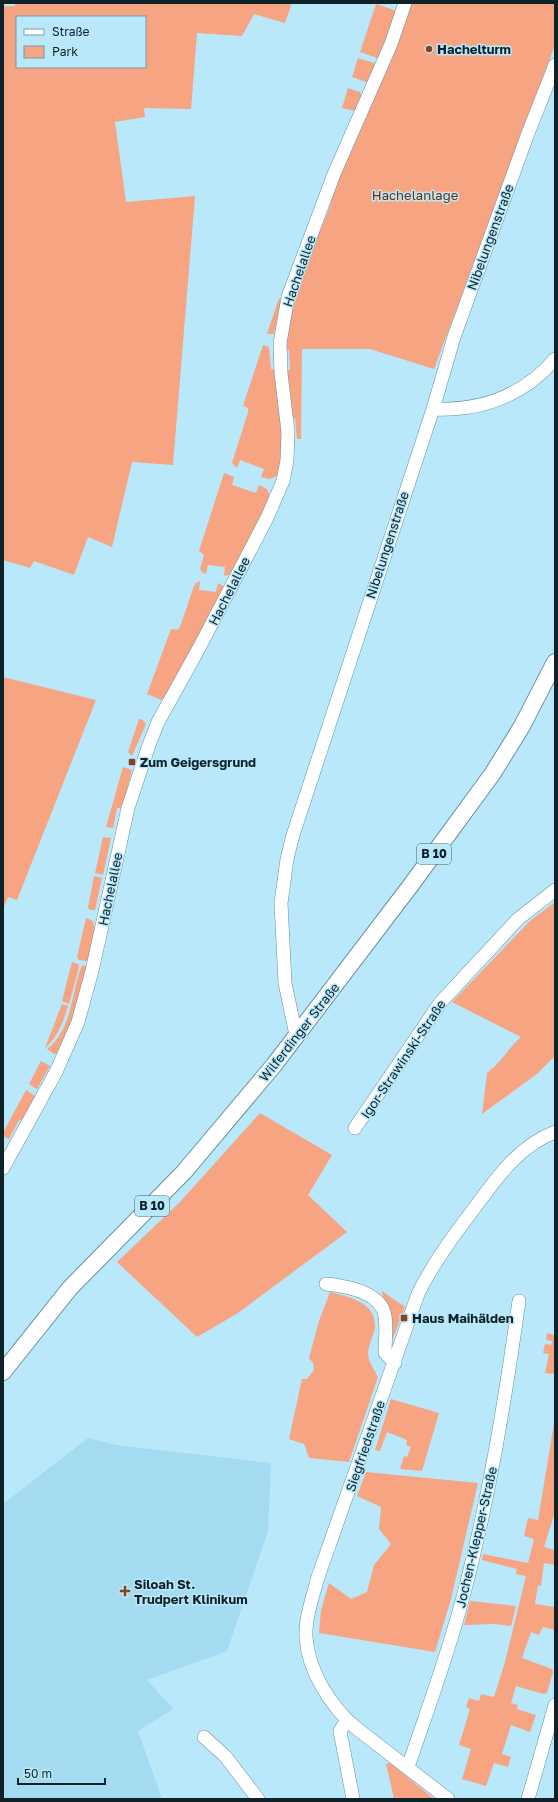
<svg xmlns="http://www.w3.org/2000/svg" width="558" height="1802" viewBox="0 0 558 1802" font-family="'Golos Text',sans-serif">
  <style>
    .built { fill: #a4dbf0 }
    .green { fill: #f6a482; fill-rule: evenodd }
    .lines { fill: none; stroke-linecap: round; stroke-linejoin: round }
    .minor-casing { stroke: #6691a2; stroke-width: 14 }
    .major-casing { stroke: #6691a2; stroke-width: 18 }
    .minor { stroke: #fff; stroke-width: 13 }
    .major { stroke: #fff; stroke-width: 16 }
    .poi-dot { fill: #894120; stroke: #b9e8fa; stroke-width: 1.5 }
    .labels { text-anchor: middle; stroke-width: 3; stroke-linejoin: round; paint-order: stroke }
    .shield { fill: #b9e8fa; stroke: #435d68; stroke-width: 1 }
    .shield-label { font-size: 12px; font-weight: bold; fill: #102229 }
    .poi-label { font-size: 13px; font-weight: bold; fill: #102229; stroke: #b9e8fa; text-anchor: start }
    .park-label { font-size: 13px; fill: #732a00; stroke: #b9e8fa }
    .street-label { font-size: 13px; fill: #102229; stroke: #b9e8fa }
  </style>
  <rect width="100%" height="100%" fill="#b9e8fa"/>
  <path class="built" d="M88,1438L116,1445L271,1463L268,1531L227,1651L147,1680L173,1709L138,1731L162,1799H3V1504Z"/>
  <path class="green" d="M15,3H292L285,23L254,14L242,36L197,33L191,109L144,108L145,117L115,122L126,202L195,196L173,465L132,462L112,547L88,537L74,575L34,561L30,568L3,560V6H15ZM17,17H145V67H17Z
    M411,3H555V45L434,369L370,349H302L301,439H297L295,418H292L286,370H290L289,350L282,349L285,330L304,267L328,212L341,170Z
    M376,4L394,10L396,14L379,57L377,58L360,52Z
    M358,58L374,63L375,66L369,81L366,82L352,77Z
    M348,88L360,92L362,96L355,111L342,108Z
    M279,298L281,300L274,334H267Z
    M263,345L269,347L271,369H274L282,438V455L277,476L270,479L261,477L264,469L240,460L237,468L232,463L248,412V408L243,406Z
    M224,473L234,477L232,485L256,493L259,485L267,489L270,496L232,574L224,576L225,567L208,565L206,574L202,572L200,569L204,555L199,551Z
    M200,581L199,590L216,592L218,583L225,587L185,664L162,700L147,694L171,629L177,630L180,627L194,586L196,583Z
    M3,677L96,700L17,900L8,897L3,909Z
    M139,719L143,720L146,724L132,756L128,752Z
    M123,767L132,770L122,808H117L113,828L106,827Z
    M103,837L111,838L103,875L95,873Z
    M94,876L102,878L95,910H90L88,908Z
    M555,902V1056L537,1074L482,1114L487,1073C501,1063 509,1047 521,1037L452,1002L530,921Z
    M86,918L93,921L95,930L89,960L87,961L79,960L77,957Z
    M72,962L78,964L79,967L69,1004L62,1001Z
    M82,965L86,966L87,968L74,1016L58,1054H54L47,1049C73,1029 71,992 82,965Z
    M62,1004L68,1006C63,1022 58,1037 45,1048Z
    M41,1061L50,1066L37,1089L29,1084Z
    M26,1090L36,1097L23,1121L19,1120L9,1139L3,1136V1133Z
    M260,1113L332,1155L308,1195L347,1232L238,1313L197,1337L117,1262L179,1203Z
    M382,1291L405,1307L393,1338L389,1335Z
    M330,1292C349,1297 376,1302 375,1327C374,1336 368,1345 368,1354C368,1361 375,1371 378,1377L349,1462L309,1458L304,1444L289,1439L302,1379H307L314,1370L313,1363L309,1358L319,1321Z
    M547,1333L555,1335V1374L545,1373L549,1354L543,1353L545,1344L551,1345L552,1341L546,1340Z
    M391,1399L439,1413L422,1471L400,1469L404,1456L407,1457L411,1447L406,1445L407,1440L387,1432L380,1451L375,1450Z
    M555,1417V1512L544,1547L555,1550V1565L544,1563L541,1586L538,1585L535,1604L555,1607V1630L543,1627L539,1635L531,1632L522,1658L552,1669L553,1672L547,1693L543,1694L516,1686L511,1703L518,1705L517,1709L536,1715L530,1732L511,1725L502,1754L511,1757L508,1767L494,1763L486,1786L462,1779L471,1749L459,1745L470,1709L466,1707L469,1698L479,1701L481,1694L494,1697L505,1662L526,1576L516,1574L517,1569L482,1560L483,1554L528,1563L534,1539L524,1536L528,1518L538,1520Z
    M366,1472L478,1483L451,1599L435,1652L319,1633L321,1610L329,1583L351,1599L367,1592L374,1565L391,1544L379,1529L381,1507L357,1496Z
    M470,1601L516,1606L511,1626L495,1624L464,1625Z
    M390,1763L434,1799H394L386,1764Z"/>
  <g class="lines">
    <defs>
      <path id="minor" d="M433,409C481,411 523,396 555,359
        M296,1035L285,983L281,903L287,859L293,835L433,409L454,337L527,136L555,65
        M355,1128L440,1003L518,919L555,890
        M3,1168L56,1072L78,1022L92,971L128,808L149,745L158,722L198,650L267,518L283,481L287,460L288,432L281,373L280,343L288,297L334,174L391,44L405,3
        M326,1284C346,1286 381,1292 385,1316C387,1328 385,1341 385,1353L395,1363
        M347,1720L340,1731L353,1799
        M204,1737L225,1756L258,1799
        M408,1767C427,1711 448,1655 463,1597C489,1500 505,1400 519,1301
        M448,1799L356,1728C331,1707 308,1671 306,1637C305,1618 313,1596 318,1577L418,1294C432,1265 450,1240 470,1214C494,1182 516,1147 555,1132
        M528,1799L555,1705"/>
      <path id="major" d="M3,1372L70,1288L184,1172L274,1065L411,885L493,773L522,726L555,662"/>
    </defs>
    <use href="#minor" class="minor-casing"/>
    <use href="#major" class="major-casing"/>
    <use href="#minor" class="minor"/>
    <use href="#major" class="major"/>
  </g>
  <g class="poi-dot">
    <circle cx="429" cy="49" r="4"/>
    <rect x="128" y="758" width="8" height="8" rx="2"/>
    <rect x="400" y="1314" width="8" height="8" rx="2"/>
    <path d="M123 1585h4v4h4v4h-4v4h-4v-4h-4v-4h4z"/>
  </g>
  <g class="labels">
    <g class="shield">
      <rect x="417" y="844" width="34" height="20" rx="3"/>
      <rect x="135" y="1196" width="34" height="20" rx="3"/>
    </g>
    <g class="shield-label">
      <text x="434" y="858">B 10</text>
      <text x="152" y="1210">B 10</text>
    </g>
    <g class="poi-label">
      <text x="437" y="54">Hachelturm</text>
      <text x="140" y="767">Zum Geigersgrund</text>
      <text x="412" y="1323">Haus Maihälden</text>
      <text x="134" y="1589">Siloah St.<tspan x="134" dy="15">Trudpert Klinikum</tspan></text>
    </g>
    <g class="park-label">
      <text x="415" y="200">Hachelanlage</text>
    </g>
    <g class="street-label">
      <text transform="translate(490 237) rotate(-70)" y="5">Nibelungenstraße</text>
      <text transform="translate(299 271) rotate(-71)" y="5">Hachelallee</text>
      <text transform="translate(387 545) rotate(-72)" y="5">Nibelungenstraße</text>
      <text transform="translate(229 591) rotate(-63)" y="5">Hachelallee</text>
      <text transform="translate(110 889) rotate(-78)" y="5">Hachelallee</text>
      <text transform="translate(299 1032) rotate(-52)" y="5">Wilferdinger Straße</text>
      <text transform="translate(403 1059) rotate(-56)" y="5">Igor-Strawinski-Straße</text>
      <text transform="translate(365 1446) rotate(-71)" y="5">Siegfriedstraße</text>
      <text transform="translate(476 1537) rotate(-77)" y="5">Jochen-Klepper-Straße</text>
    </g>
  </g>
  <rect width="558" height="1802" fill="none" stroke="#102229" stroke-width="8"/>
  <rect x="16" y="16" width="130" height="52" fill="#b9e8fa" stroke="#7599a6"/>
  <rect x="24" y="29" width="20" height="6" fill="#ffffff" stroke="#7599a6"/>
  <text x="52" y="36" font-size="12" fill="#102229">Straße</text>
  <rect x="24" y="46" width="20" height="12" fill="#f6a482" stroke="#7599a6"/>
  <text x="52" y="56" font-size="12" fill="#102229">Park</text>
  <path d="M18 1778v6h87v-6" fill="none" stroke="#102229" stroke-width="2"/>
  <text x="24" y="1778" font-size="12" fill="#102229" stroke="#b9e8fa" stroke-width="3" paint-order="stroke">50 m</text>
</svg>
